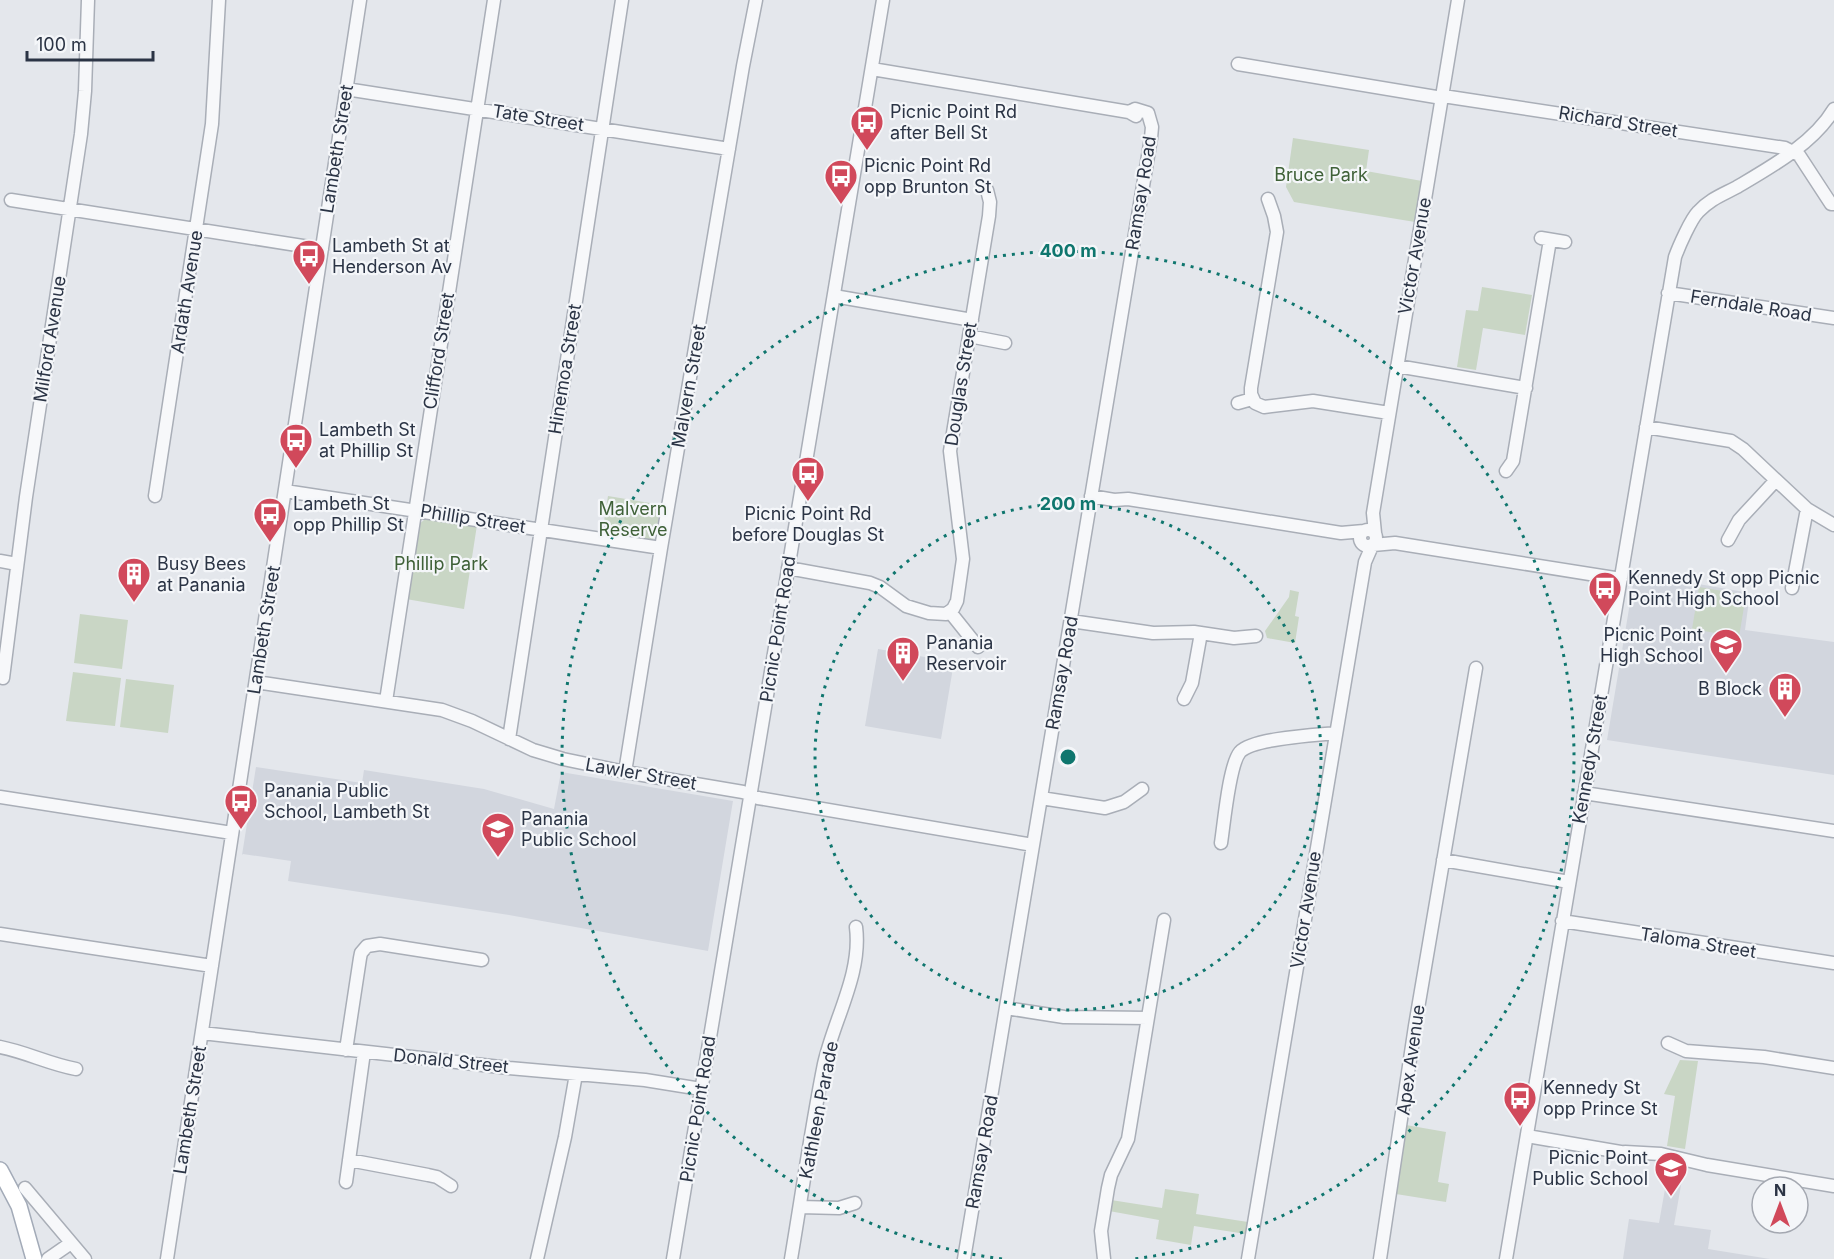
<svg xmlns="http://www.w3.org/2000/svg" width="1834" height="1259" viewBox="0 0 1834 1259" font-family="Inter,sans-serif">
  <style>
    .built { fill: #d2d6de }
    .green { fill: #c9d6c5 }
    .lines { fill: none; stroke-linecap: round; stroke-linejoin: round }
    .minor-casing { stroke: #a9aeb7; stroke-width: 15 }
    .major-casing { stroke: #a3abb8; stroke-width: 18 }
    .minor { stroke: #f7f8fa; stroke-width: 12 }
    .major { stroke: #fff; stroke-width: 15 }
    .ring { fill: none; stroke: #0f766e; stroke-width: 3; stroke-dasharray: 3 6 }
    .labels { text-anchor: middle; stroke-width: 4.5; stroke-linejoin: round; paint-order: stroke }
    .poi-label { font-size: 18px; fill: #2b3445; stroke: #f4f6f9; text-anchor: start }
    .street-label { font-size: 18px; fill: #2b3445; stroke: #f4f6f9 }
    .park-label { font-size: 18px; fill: #3f6138; stroke: #f4f6f9 }
    .centre { fill: #0f766e; stroke: #f4f6f9; stroke-width: 3 }
    .ring-label { font-size: 18px; text-anchor: middle; font-weight: bold; fill: #0f766e; stroke: #f4f6f9; stroke-width: 4.5; stroke-linejoin: round; paint-order: stroke }
  </style>
  <rect width="100%" height="100%" fill="#e4e7ec"/>
  <path class="built" d="M1635,573L1750,593L1745,630L1834,642V775L1607,740Z
    M878,649L954,662L941,739L865,726Z
    M256,767L362,783L364,770L484,789L554,809L561,772L733,801L708,951L509,915L288,881L291,861L243,854L242,855Z
    M1668,1172L1683,1174L1674,1225L1711,1230L1708,1249L1770,1259H1623L1629,1219L1659,1223Z"/>
  <path class="green" d="M1293,138L1369,150L1366,171L1422,181L1415,222L1294,202L1286,187Z
    M1482,287L1532,295L1525,335L1483,328L1476,370L1457,367L1466,310L1478,311Z
    M608,496L662,505L654,538L650,540L602,534Z
    M430,518L477,525L464,609L406,599L418,525L424,520Z
    M1699,587L1746,595L1739,637L1692,629Z
    M1290,590L1299,592L1295,616L1299,617L1295,643L1267,638L1265,631L1289,597Z
    M80,614L128,620L122,669L74,663Z
    M73,672L121,678L115,726L66,721Z
    M126,679L174,685L168,733L120,727Z
    M1680,1060L1698,1061L1685,1149L1667,1146L1675,1096L1664,1094Z
    M1406,1125L1446,1132L1438,1182L1449,1184L1446,1202L1396,1194Z
    M1165,1189L1199,1194L1196,1214L1248,1222L1246,1234L1194,1226L1191,1245L1156,1239L1159,1220L1109,1211L1111,1200L1162,1208Z"/>
  <g class="lines">
    <defs>
      <path id="minor" d="M1238,64L1442,98
        M872,69L1129,112L1136,116
        M346,89L729,149
        M1443,96L1785,148L1799,155L1831,204H1834
        M1268,199L1274,216L1277,232L1251,388V394L1255,403L1264,407L1313,401L1389,413
        M11,200L322,249
        M1541,238L1565,242
        M1668,293L1834,318
        M834,296L972,320
        M969,336L1005,343
        M1397,366L1526,388
        M1238,403L1252,399
        M1646,427L1731,441L1743,449L1807,509L1834,525
        M1506,471L1513,461L1550,240
        M285,491L661,548
        M155,496L212,124L219,0
        M1091,496L1114,500L1128,499L1341,533L1364,531
        M1360 538a8 8 0 1 1 16 0a8 8 0 1 1-16 0Z
        M1375,533L1373,513L1458,0
        M1728,540L1739,520L1775,481
        M1373,545L1395,543L1621,579
        M0,561L17,564
        M788,568L870,583L880,587L906,606L929,613L946,614L953,609L957,601L963,559L950,451L989,216L990,202L987,190
        M1792,588L1807,509
        M950,612L978,647
        M1071,621L1153,633L1194,632L1234,638L1256,636
        M3,678L26,497L81,134L85,91L88,0
        M256,682L442,710L472,721L533,750L563,759L625,772L743,792L758,798L1033,845
        M1184,699L1192,683L1201,633
        M386,701L494,0
        M509,739L622,0
        M625,772L661,548L743,66L756,0
        M1584,793L1834,831
        M0,797L232,833
        M1041,798L1105,808L1124,802L1142,789
        M1221,843C1224,824 1229,765 1240,752C1253,738 1316,735 1336,733
        M1443,860L1569,882
        M1562,921L1834,963
        M0,934L212,966
        M1006,1008L1064,1017L1148,1018
        M202,1033L509,1068L645,1080L701,1089
        M1668,1043L1686,1051L1764,1057L1834,1068
        M0,1047C26,1052 49,1064 76,1069
        M346,1050L360,958L361,953L367,946L380,944L482,960
        M1527,1136L1632,1154
        M1625,1152L1661,1154L1707,1165L1834,1186
        M349,1160L428,1175L437,1177L451,1186
        M346,1182L364,1052
        M25,1188L85,1259
        M800,1207L839,1208L855,1203
        M48,1259L71,1243
        M167,1259L360,0
        M537,1259L565,1137L576,1074
        M673,1259L883,0
        M791,1259C802,1194 811,1129 824,1064C834,1019 862,974 856,927
        M964,1259L1151,138L1152,127L1148,113L1135,109L1129,112
        M1104,1259L1101,1231L1108,1188L1111,1175L1128,1139L1164,920
        M1248,1259L1365,562L1372,546
        M1380,1259L1415,1026L1476,668
        M1506,1259L1675,257C1679,246 1691,219 1698,212C1710,199 1722,195 1737,187C1771,167 1814,143 1834,109"/>
      <path id="major" d="M0,1170L19,1206L34,1259"/>
    </defs>
    <use href="#minor" class="minor-casing"/>
    <use href="#major" class="major-casing"/>
    <use href="#minor" class="minor"/>
    <use href="#major" class="major"/>
  </g>
  <g class="ring">
    <circle cx="1068" cy="757" r="253"/>
    <path d="M1002 1259A506 506 0 1 1 1134 1259"/>
  </g>
  <defs>
    <symbol id="bus-pin" viewBox="-11 -11 22 30"><path d="M0 17L-7.5 6A9.5 9.5 0 1 1 7.5 6Z" fill="#d1495b" stroke="#f4f6f9"/><path d="M-5-6H5V4H4V6H2V4H-2V6H-4V4H-5ZM-3.5-4V0h7V-4ZM-3.5 1.2v1.5H-2V1.2ZM2 1.2v1.5H3.5V1.2Z" fill="#fff"/></symbol>
    <symbol id="building-pin" viewBox="-11 -11 22 30"><path d="M0 17L-7.5 6A9.5 9.5 0 1 1 7.5 6Z" fill="#d1495b" stroke="#f4f6f9"/><path d="M-4-6H4V6H1V3H-1V6H-4ZM-2.5-4.3h1.7v1.8h-1.7ZM.8-4.3h1.7v1.8H.8ZM-2.5-1h1.7V.8h-1.7ZM.8-1h1.7V.8H.8Z" fill="#fff"/></symbol>
    <symbol id="school-pin" viewBox="-11 -11 22 30"><path d="M0 17L-7.5 6A9.5 9.5 0 1 1 7.5 6Z" fill="#d1495b" stroke="#f4f6f9"/><path d="M0-5L7-2L0 1L-7-2ZM-4 1L0 2.5L4 1V4Q0 6-4 4Z" fill="#fff"/></symbol>
  </defs>
  <g fill-rule="evenodd">
    <use href="#bus-pin" x="848" y="103" width="38" height="52"/>
    <use href="#bus-pin" x="822" y="157" width="38" height="52"/>
    <use href="#bus-pin" x="290" y="237" width="38" height="52"/>
    <use href="#bus-pin" x="277" y="421" width="38" height="52"/>
    <use href="#bus-pin" x="789" y="454" width="38" height="52"/>
    <use href="#bus-pin" x="251" y="495" width="38" height="52"/>
    <use href="#building-pin" x="115" y="555" width="38" height="52"/>
    <use href="#bus-pin" x="1586" y="569" width="38" height="52"/>
    <use href="#school-pin" x="1707" y="626" width="38" height="52"/>
    <use href="#building-pin" x="884" y="634" width="38" height="52"/>
    <use href="#building-pin" x="1766" y="670" width="38" height="52"/>
    <use href="#bus-pin" x="222" y="782" width="38" height="52"/>
    <use href="#school-pin" x="479" y="810" width="38" height="52"/>
    <use href="#bus-pin" x="1501" y="1079" width="38" height="52"/>
    <use href="#school-pin" x="1652" y="1149" width="38" height="52"/>
  </g>
  <g class="labels">
    <g class="poi-label">
      <text x="890" y="118">Picnic Point Rd<tspan x="890" dy="21">after Bell St</tspan></text>
      <text x="864" y="172">Picnic Point Rd<tspan x="864" dy="21">opp Brunton St</tspan></text>
      <text x="332" y="252">Lambeth St at<tspan x="332" dy="21">Henderson Av</tspan></text>
      <text x="319" y="436">Lambeth St<tspan x="319" dy="21">at Phillip St</tspan></text>
      <text x="293" y="510">Lambeth St<tspan x="293" dy="21">opp Phillip St</tspan></text>
      <text x="808" y="520" text-anchor="middle">Picnic Point Rd<tspan x="808" dy="21">before Douglas St</tspan></text>
      <text x="157" y="570">Busy Bees<tspan x="157" dy="21">at Panania</tspan></text>
      <text x="1628" y="584">Kennedy St opp Picnic<tspan x="1628" dy="21">Point High School</tspan></text>
      <text x="1703" y="641" text-anchor="end">Picnic Point<tspan x="1703" dy="21">High School</tspan></text>
      <text x="926" y="649">Panania<tspan x="926" dy="21">Reservoir</tspan></text>
      <text x="1762" y="695" text-anchor="end">B Block</text>
      <text x="264" y="797">Panania Public<tspan x="264" dy="21">School, Lambeth St</tspan></text>
      <text x="521" y="825">Panania<tspan x="521" dy="21">Public School</tspan></text>
      <text x="1543" y="1094">Kennedy St<tspan x="1543" dy="21">opp Prince St</tspan></text>
      <text x="1648" y="1164" text-anchor="end">Picnic Point<tspan x="1648" dy="21">Public School</tspan></text>
    </g>
    <g class="street-label">
      <text transform="translate(538 118) rotate(9)" y="6">Tate Street</text>
      <text transform="translate(1618 122) rotate(9)" y="6">Richard Street</text>
      <text transform="translate(337 149) rotate(-81)" y="6">Lambeth Street</text>
      <text transform="translate(1141 193) rotate(-81)" y="6">Ramsay Road</text>
      <text transform="translate(1415 256) rotate(-80)" y="6">Victor Avenue</text>
      <text transform="translate(187 292) rotate(-81)" y="6">Ardath Avenue</text>
      <text transform="translate(1751 306) rotate(9)" y="6">Ferndale Road</text>
      <text transform="translate(50 339) rotate(-81)" y="6">Milford Avenue</text>
      <text transform="translate(439 351) rotate(-81)" y="6">Clifford Street</text>
      <text transform="translate(565 369) rotate(-81)" y="6">Hinemoa Street</text>
      <text transform="translate(961 384) rotate(-81)" y="6">Douglas Street</text>
      <text transform="translate(689 386) rotate(-80)" y="6">Malvern Street</text>
      <text transform="translate(473 519) rotate(9)" y="6">Phillip Street</text>
      <text transform="translate(778 629) rotate(-81)" y="6">Picnic Point Road</text>
      <text transform="translate(264 630) rotate(-81)" y="6">Lambeth Street</text>
      <text transform="translate(1062 673) rotate(-80)" y="6">Ramsay Road</text>
      <text transform="translate(1590 759) rotate(-80)" y="6">Kennedy Street</text>
      <text transform="translate(641 774) rotate(10)" y="6">Lawler Street</text>
      <text transform="translate(1306 910) rotate(-81)" y="6">Victor Avenue</text>
      <text transform="translate(1698 943) rotate(9)" y="6">Taloma Street</text>
      <text transform="translate(1411 1060) rotate(-82)" y="6">Apex Avenue</text>
      <text transform="translate(451 1061) rotate(6)" y="6">Donald Street</text>
      <text transform="translate(698 1109) rotate(-81)" y="6">Picnic Point Road</text>
      <text transform="translate(190 1110) rotate(-81)" y="6">Lambeth Street</text>
      <text transform="translate(819 1110) rotate(-79)" y="6">Kathleen Parade</text>
      <text transform="translate(982 1152) rotate(-80)" y="6">Ramsay Road</text>
    </g>
    <g class="park-label">
      <text x="1321" y="181">Bruce Park</text>
      <text x="633" y="515">Malvern<tspan x="633" dy="21">Reserve</tspan></text>
      <text x="441" y="570">Phillip Park</text>
    </g>
  </g>
  <circle cx="1068" cy="757" r="9" class="centre"/>
  <g class="ring-label">
    <text x="1068" y="257">400 m</text>
    <text x="1068" y="510">200 m</text>
  </g>
  <g transform="translate(1780 1205)"><circle r="28" fill="#f4f6f9" stroke="#a4a8b1" stroke-width="1.5"/>
  <path d="M0-4.5L10 22L0 15L-10 22Z" fill="#d1495b"/>
  <text y="-9" font-size="16" font-weight="bold" text-anchor="middle" fill="#2b3445">N</text>
  </g>
  <path d="M27 51v9h126v-9" fill="none" stroke="#2b3445" stroke-width="3"/>
  <text x="36" y="51" font-size="18" fill="#2b3445" stroke="#f4f6f9" stroke-width="4.5" paint-order="stroke">100 m</text>
</svg>
